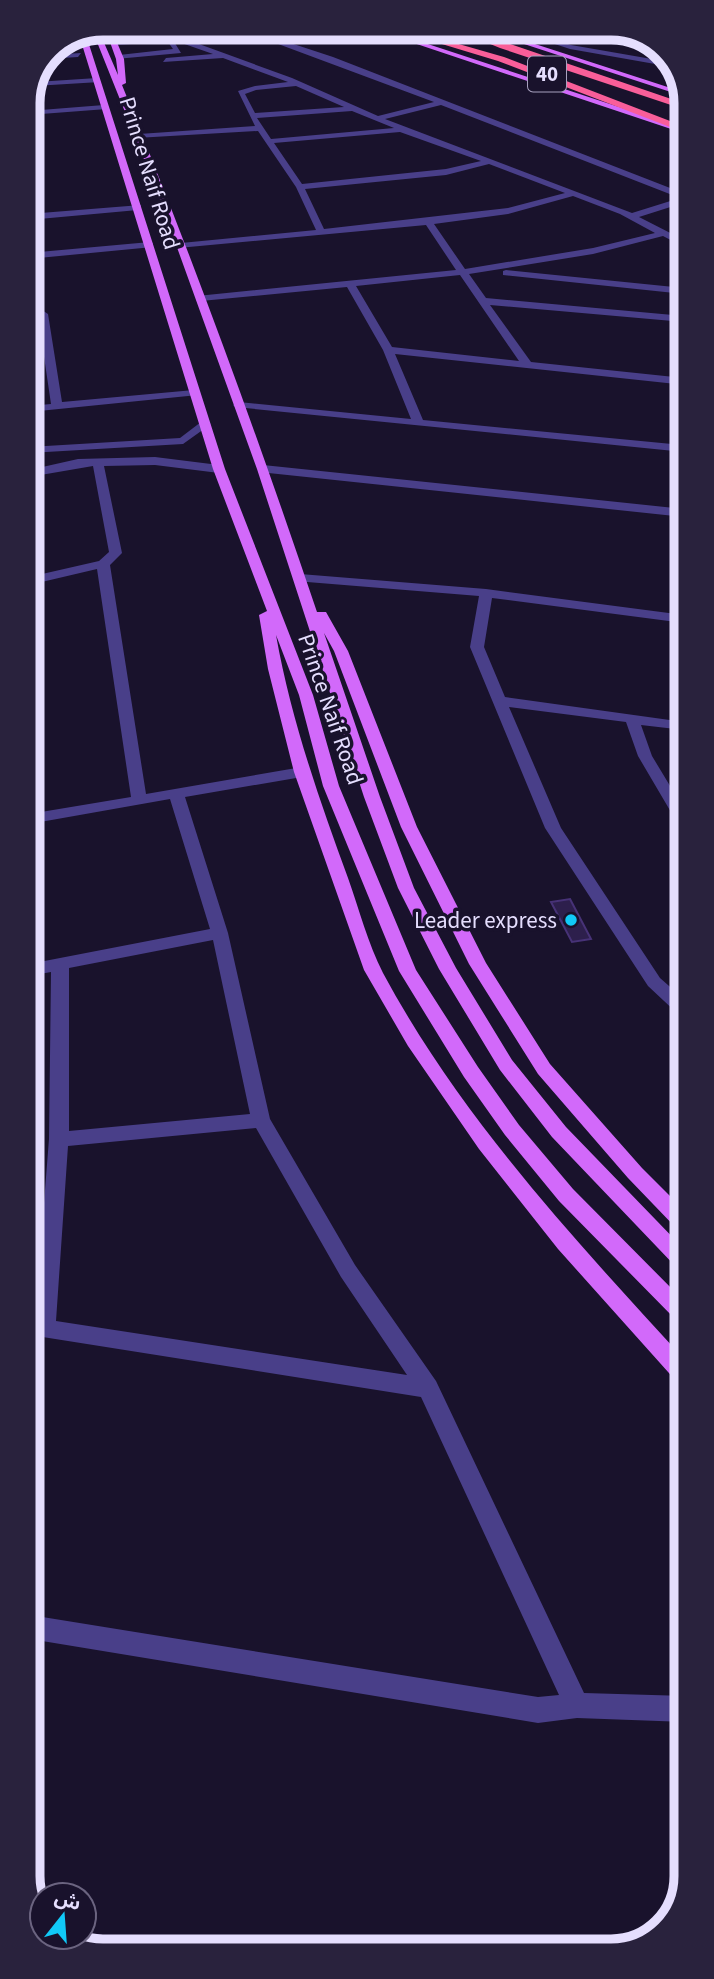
<svg xmlns="http://www.w3.org/2000/svg" width="714" height="1979" viewBox="0 0 714 1979" font-family="'Source Sans 3','Noto Sans Arabic',sans-serif">
  <style>
    .building { fill: #2d1f4c; stroke: #473277; stroke-width: 2 }
    .lines { fill: none; stroke-linecap: round; stroke-linejoin: round }
    .minor { fill: #493f89; fill-rule: evenodd }
    .major { fill: #d269fa; fill-rule: evenodd }
    .highway { fill: #f95e99; fill-rule: evenodd }
    .poi-dot { fill: #11c9f7; stroke: #19122c; stroke-width: 2.5 }
    .labels { text-anchor: middle; stroke-width: 7; stroke-linejoin: round; paint-order: stroke }
    .shield { fill: #19122c; stroke: #a8a1bf; stroke-width: 2 }
    .shield-label { font-size: 21px; font-weight: bold; fill: #e5defe }
    .street-label { font-size: 23px; fill: #e5defe; stroke: #19122c }
    .poi-label { font-size: 23px; fill: #e5defe; stroke: #19122c; text-anchor: end }
    .rim { fill: none; stroke: #e5defe; stroke-width: 9 }
  </style>
  <rect width="100%" height="100%" fill="#19122c"/>
  <path class="building" d="M570,899L591,939L572,942L551,902Z"/>
  <g class="lines">
    <path class="minor" d="M145,28H155L292,78L378,116L434,102L235,28H245L333,57L683,193V203L639,217L684,240V247L663,236L593,254L469,274L486,298L684,316V322L490,305L531,362L684,378V452L235,407L233,405L239,402L411,419L383,350L347,287L201,301L197,300V296L456,270L426,225L178,248L176,246L181,243L316,230L296,187L258,131L136,138L139,134L255,126L238,91L255,86L288,82L223,58L163,62L166,58L213,54L173,40L181,53L116,59L119,55L173,49L168,42L114,45L110,43L168,38ZM296,86L344,107L255,113L245,94L256,90ZM441,105L680,198L632,213L385,119ZM352,111L394,128L271,139L257,118ZM400,132L481,161L446,169L302,184L274,143ZM489,164L565,193L508,208L324,229L305,189L446,175ZM573,196L620,214L655,233L593,248L465,269L434,224L508,214ZM460,275L519,361L392,347L356,286ZM395,354L676,384L672,444L423,420Z
      M506,28H517L571,45L669,62L672,67L570,49Z
      M75,40L76,44L69,42Z
      M81,53L78,57L46,59L48,55Z
      M97,78L100,82L34,86L36,82Z
      M104,105L107,109L28,115V111Z
      M141,205V209L138,210L28,220V214Z
      M150,242L153,243V247L28,259V253Z
      M506,270L684,288V294L503,275V271Z
      M28,274L33,277L39,308L48,314L62,402L194,390L198,391V395L29,412V406L51,404L38,316L29,310Z
      M201,422L211,424L183,444L29,453V447L180,438Z
      M155,457L219,465L225,469L219,473L155,465L104,466L122,553L110,565L146,794L302,767L310,772L302,777L185,797L228,933L270,1119L355,1265L436,1381L584,1693L686,1696V1722L577,1718L538,1723L30,1639V1615L538,1697L559,1695L421,1397L30,1335V1317L35,1318L49,1139L51,972L29,976V964L210,929L170,799L29,824V814L131,797L97,569L29,585V577L99,561L109,552L93,466L29,477V470L78,459ZM213,940L250,1114L69,1131V968ZM256,1128L341,1277L407,1375L56,1321L68,1146Z
      M263,465L684,509V517L259,472V466Z
      M300,574L486,589L684,615V623L492,598L484,647L505,697L684,722V730L641,725L652,756L684,809V826L678,824L638,756L626,722L509,707L561,828L660,978L685,1000V1017L679,1015L648,986L545,828L470,647L479,596L295,581L294,578Z"/>
    <path class="major" d="M105,28H111L124,59L126,83L122,85C193,259 257,434 317,612H326L348,651L417,827L486,963L550,1064L642,1168L685,1211V1232L678,1230L628,1178L538,1074L469,964L401,827L334,651L324,633L380,797L414,888L456,968L512,1060L566,1127L685,1250V1271L678,1269L552,1137L500,1070L439,969L398,888L364,797L257,469L157,192L93,32L99,31L118,75L116,59Z
      M369,28H379L683,128V133Z
      M475,28H486L683,92V96Z
      M86,35L225,469L313,695L339,786L416,970L478,1067L519,1125L573,1189L685,1302V1325L678,1322L559,1201L505,1135L464,1077L399,971L323,786L299,695L276,635C291,719 319,799 348,878C359,909 368,944 383,973C461,1118 575,1240 685,1360V1384L677,1382L558,1249L479,1149L408,1046L364,970L294,772L268,669L259,615L267,611L213,469L80,38Z"/>
    <path class="highway" d="M389,28H403L504,57L683,126V132L498,61Z
      M451,28H463L683,103V109L500,48Z"/>
  </g>
  <circle class="poi-dot" cx="571" cy="920" r="7"/>
  <g class="labels">
    <rect class="shield" x="528" y="56.5" width="38" height="35" rx="5"/>
    <g class="shield-label">
      <text x="547" y="81">40</text>
    </g>
    <g class="street-label">
      <text transform="translate(150 173) rotate(73)" y="8">Prince Naif Road</text>
      <text transform="translate(331 709) rotate(71)" y="8">Prince Naif Road</text>
    </g>
    <g class="poi-label">
      <text x="557" y="928">Leader express</text>
    </g>
  </g>
  <path d="M0 0H714V1979H0ZM103 40H611A63 63 0 0 1 674 103V1876A63 63 0 0 1 611 1939H103A63 63 0 0 1 40 1876V103A63 63 0 0 1 103 40Z" fill="#29223d" fill-rule="evenodd"/>
  <path class="rim" d="M103 40H611A63 63 0 0 1 674 103V1876A63 63 0 0 1 611 1939H103A63 63 0 0 1 40 1876V103A63 63 0 0 1 103 40Z"/>
  <g transform="translate(63 1916) rotate(17)"><circle r="33" fill="#19122c" stroke="#6b6480" stroke-width="2"/>
  <path d="M0-5L12 26L0 18L-12 26Z" fill="#11c9f7"/>
  <text y="-10" font-size="19" font-weight="bold" text-anchor="middle" fill="#e5defe">ش</text>
  </g>
</svg>
